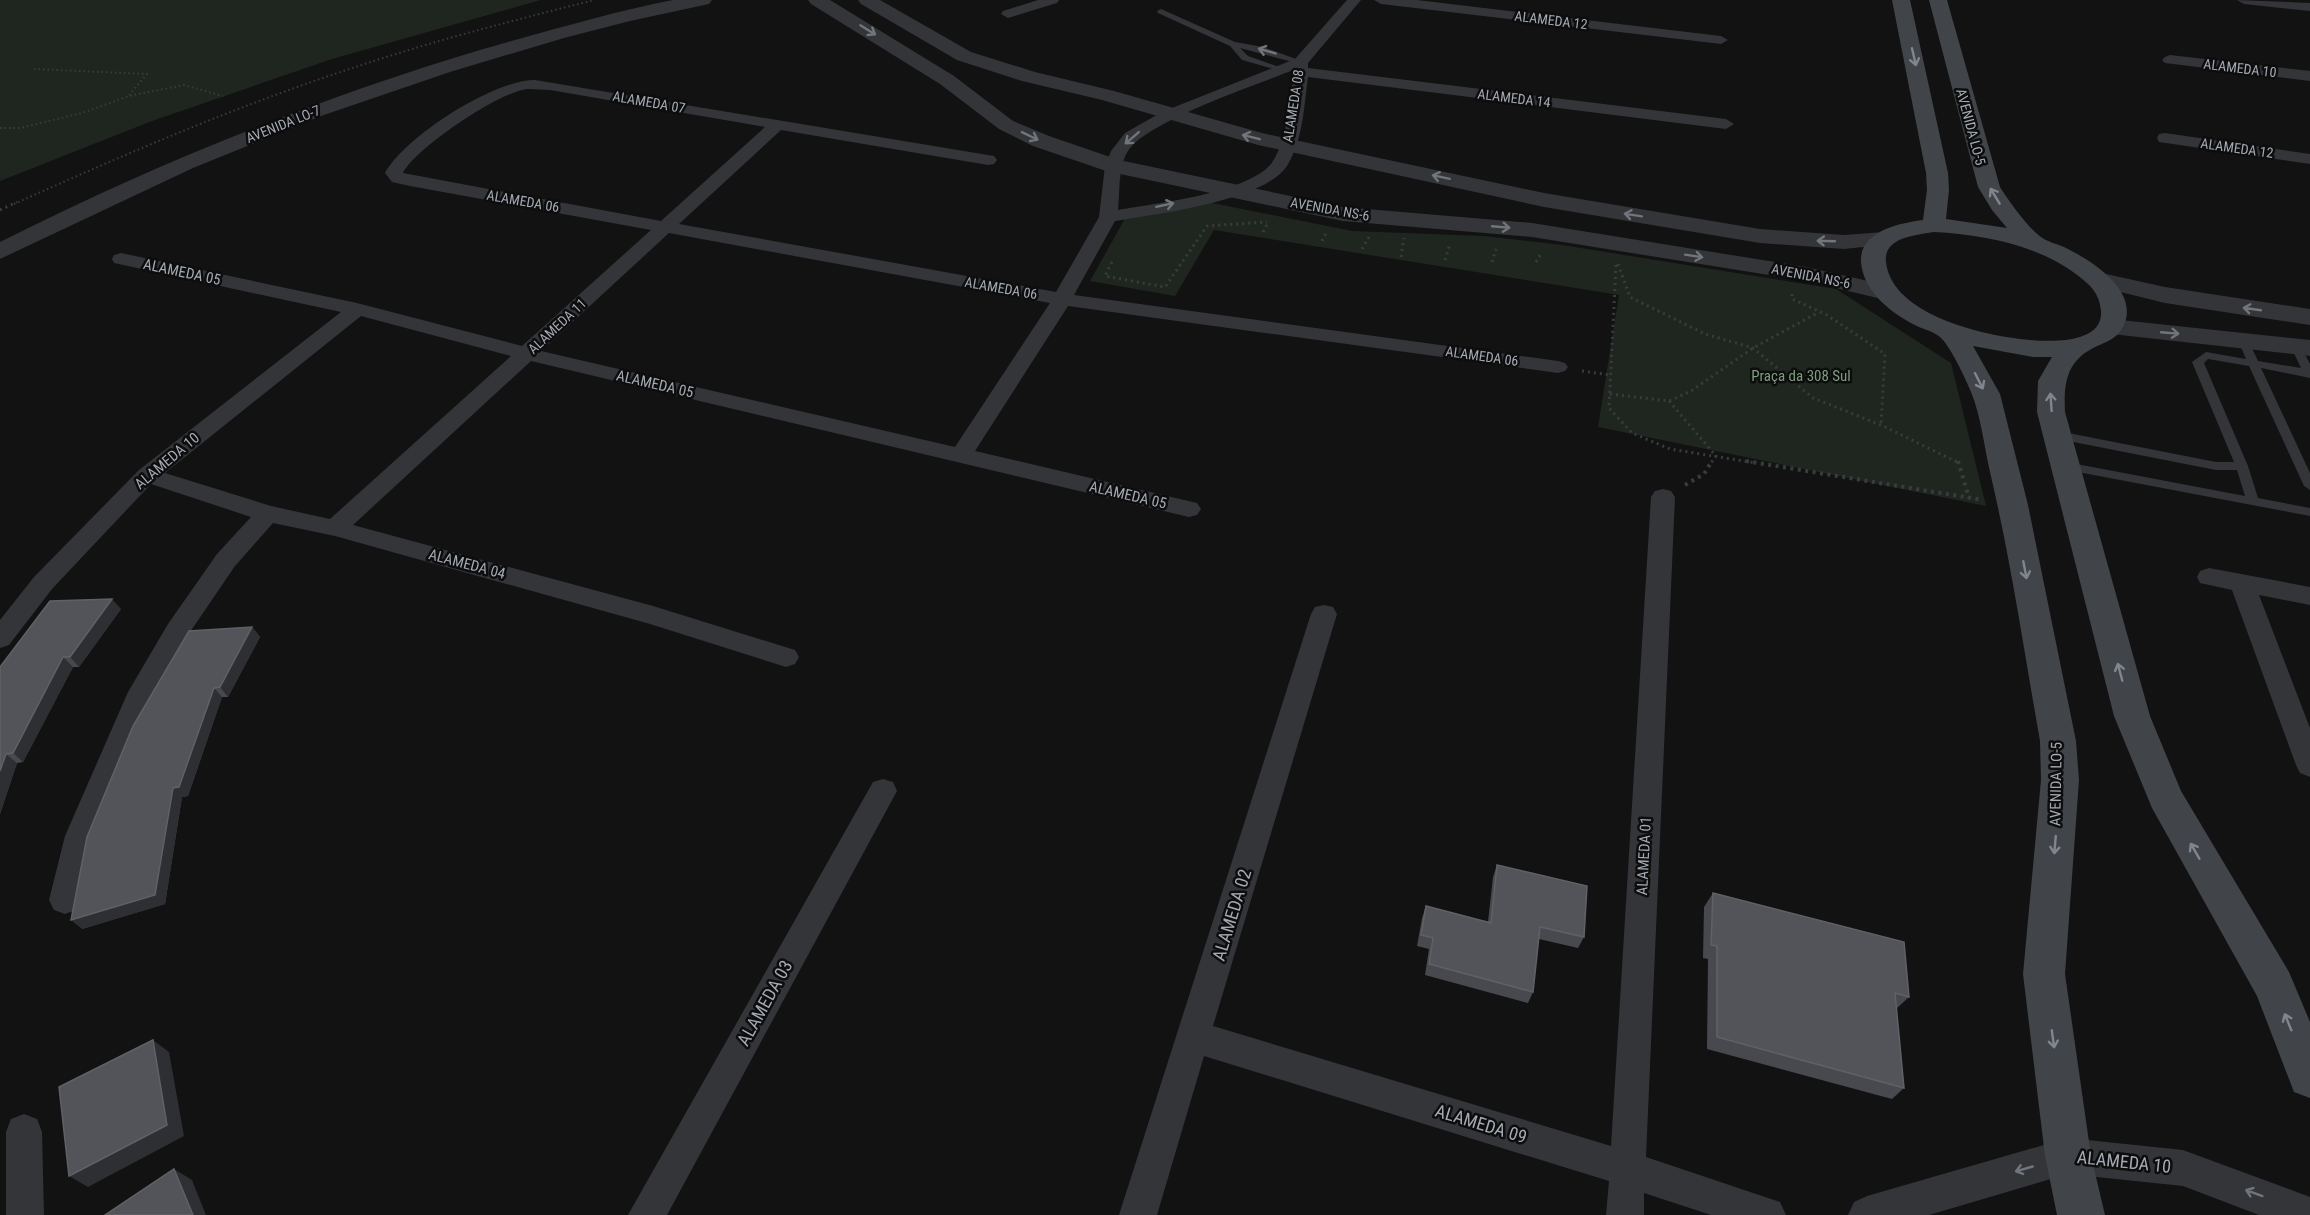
<svg xmlns="http://www.w3.org/2000/svg" width="2310" height="1215" viewBox="0 0 2310 1215" font-family="'Roboto Condensed',sans-serif">
  <style>
    .green { fill: #1f261f }
    .lines { fill: none; stroke-linecap: round; stroke-linejoin: round }
    .path-far2 { stroke: #393c3f; stroke-width: 2; stroke-dasharray: 1.5 3; stroke-linecap: butt }
    .path-far1 { stroke: #393c3f; stroke-width: 3; stroke-dasharray: 2 4; stroke-linecap: butt }
    .path { stroke: #393c3f; stroke-width: 4; stroke-dasharray: 3 4.5; stroke-linecap: butt }
    .service { fill: #333538; fill-rule: evenodd }
    .minor { fill: #333538; fill-rule: evenodd }
    .tertiary { fill: #333538; fill-rule: evenodd }
    .secondary { fill: #414448; fill-rule: evenodd }
    .wall { fill: #48494e }
    .shaded-wall { fill: #2e2f32 }
    .building { fill: #525459; stroke: #5f6167; stroke-width: 1.5 }
    .oneway { stroke: #71757c }
    .oneway2 { stroke: #81868e }
    .labels { text-anchor: middle; stroke-width: 5; stroke-linejoin: round; paint-order: stroke }
    .far-street-label { font-size: 14px; fill: #a4aab3; stroke: #0d0d0e }
    .street-label { font-size: 15px; fill: #a4aab3; stroke: #0d0d0e }
    .park-label { font-size: 15px; fill: #7e9d7c; stroke: #0d0d0e }
    .near-street-label { font-size: 18px; fill: #a4aab3; stroke: #0d0d0e }
  </style>
  <rect width="100%" height="100%" fill="#121213"/>
  <path class="green" d="M0,0H541L332,59L152,121L0,181Z
    M1202,201L1352,231L1484,236L1562,245L1836,289L1951,363L1986,506L1598,427L1619,295L1214,230L1175,296L1090,281L1127,215Z"/>
  <g class="lines">
    <path class="path-far2" d="M34,69L147,74L129,95
      M0,128H20L82,113L129,96L184,85L223,96
      M14,204C132,151 251,100 374,61C447,37 520,19 594,0"/>
    <path class="path-far1" d="M0,210L17,202
      M1263,232L1268,223
      M1322,241L1327,231
      M1362,249L1369,237
      M1401,257L1404,238
      M1445,260L1450,244
      M1112,262L1105,276L1165,287L1207,226L1267,222
      M1492,262L1496,249
      M1536,262L1542,252
      M1618,264L1630,297L1705,334L1753,348L1813,398L1881,425L1959,463
      M1616,265L1609,408L1632,433L1670,449L1756,463
      M1792,294V299L1827,315L1885,354L1881,425
      M1582,371L1610,375
      M1610,394L1669,401L1691,391L1753,348L1819,312
      M1669,401L1716,456L1711,463"/>
    <path class="path" d="M1746,461L1983,500
      M1958,461L1969,498
      M1685,485L1704,474L1712,461"/>
    <path class="service" d="M1161,9L1235,42L1263,47L1304,62L1300,64L1240,48L1248,56L1285,69L1281,71L1242,60L1230,46L1158,13L1157,11Z
      M2243,337L2248,340L2258,361L2301,368L2291,347L2296,344L2300,345L2310,364V378L2261,368L2310,473V490L2304,486L2249,366L2208,359L2204,363L2248,466L2258,498L2310,508V516L2062,469L2060,466L2062,463L2066,462L2245,496L2237,470H2216L2058,439L2052,435L2058,431L2216,462H2234L2192,362L2206,352L2246,359L2238,340Z"/>
    <path class="minor" d="M1038,0H1059L1057,3L1008,18L1001,14L1003,11Z
      M1347,0H1361L1308,63V68L1726,119L1734,124L1726,129L1308,77C1304,107 1303,140 1287,166C1264,201 1155,214 1115,221L1074,295L1558,361L1565,363L1568,367L1565,371L1558,373L1068,306L975,451L1197,503L1201,509L1197,515L1189,517L531,361L353,525L653,606L795,650L799,657L795,664L786,667L650,624L335,536L273,523L235,566L186,638L155,694L95,836L81,900L76,910L65,914L54,910L49,900L65,836L128,692L168,624L217,554L251,517L151,484L52,589L9,645L0,648V620L34,577L139,470L341,312L114,263L112,259L114,255L121,253L357,303L522,346L651,230L410,186L392,182L385,173C405,137 493,80 535,80L994,156L997,160L994,164L988,165L781,130L679,224L1056,292L1099,217L1105,166L1111,151L1125,133L1162,112L1295,59ZM1293,70C1292,94 1286,145 1271,164C1245,194 1156,203 1118,210C1120,192 1118,166 1128,151C1147,121 1257,85 1293,70ZM527,89L550,90L765,127L661,221L403,173C416,148 499,92 527,89ZM669,233L1050,303L955,447L541,351ZM361,316L511,356L330,519L271,506L165,473Z
      M1374,0H1417L1721,36L1728,40L1721,44L1381,4Z
      M2237,0L2310,3V11L2244,4Z
      M2170,55L2310,71V81L2165,63L2162,60L2165,57Z
      M2165,133L2310,154V164L2159,142L2157,138L2159,134Z
      M1663,489L1671,491L1675,497L1646,1157L1780,1202L1786,1215H1711L1644,1193V1215H1606L1609,1181L1204,1056L1157,1215H1119L1311,614L1315,607L1324,605L1333,607L1337,614L1213,1026L1611,1146L1651,497L1655,491Z
      M2209,568L2310,587V605L2259,595L2310,728V777L2300,773L2296,765L2232,590L2200,583L2197,577L2200,571Z
      M883,779L893,782L897,791L667,1215H628L873,782Z
      M24,1114L37,1119L42,1132L44,1215H6V1132L11,1119Z
      M2068,1138L2183,1150L2310,1197V1215H2259L2183,1186L2068,1174L1929,1215H1848L1854,1202L1867,1196Z"/>
    <path class="tertiary" d="M673,0H712L709,4L630,21L564,38L450,72L321,116L193,168L0,259V242C154,164 314,100 480,50C544,32 608,13 673,0Z
      M808,0H830L954,76L1013,121L1049,136L1119,160L1343,207L1532,223L1806,267L1895,287L1899,292L1895,297L1886,300L1806,281L1532,237L1343,221L1106,171L1033,146L999,129L940,84L811,4Z
      M858,0H880L971,52L1035,72L1114,91L1262,133L1544,193L1760,229L1844,235L1884,232L1892,234L1896,239L1892,244L1844,249L1760,243L1544,207L1258,145L1102,100L1022,81L957,60L861,4Z
      M2097,272L2165,287L2310,309V325L2165,303L2088,284L2085,279L2088,274Z
      M2111,319L2310,340V356L2102,333L2098,327L2102,321Z"/>
    <path class="secondary" d="M1892,0H1910L1948,173L1949,190L1946,219L2007,228L1992,210L1978,187L1929,0H1947L2000,187C2008,200 2029,229 2041,237C2047,242 2058,244 2066,248C2092,261 2139,290 2124,325C2116,342 2102,342 2088,351C2065,365 2064,388 2065,412L2150,716L2181,791L2289,972L2310,1022V1098L2294,1092L2257,996L2152,808L2114,716L2037,412L2038,381L2052,357H2033L1973,346L2000,394L2028,505L2076,741L2079,780L2065,974L2091,1156L2105,1215H2057L2045,1156L2023,974L2041,780L2040,741C2024,651 2011,561 1990,472C1984,446 1981,416 1971,392C1966,379 1949,344 1940,337C1933,331 1922,329 1915,325C1891,313 1863,291 1861,262C1859,231 1900,223 1923,220L1927,190L1926,173ZM1934,232C1988,235 2045,246 2087,283C2096,291 2100,300 2101,311C2104,350 2029,341 2007,337C1968,331 1891,310 1886,262C1883,237 1917,235 1934,232Z"/>
  </g>
  <path class="wall" d="M121,609L79,667H73L23,762L17,763L0,814V667Z
    M252,627L260,637L228,697H222L188,796L182,797L165,904L82,929L87,837Z
    M1497,865L1584,937L1578,948L1539,939L1533,992L1528,1003L1425,975L1429,949L1417,946L1422,918L1426,906L1488,922L1493,877Z
    M1713,893L1909,997L1896,1009L1904,1088L1892,1099L1707,1049L1708,959L1703,958L1704,907Z"/>
  <path class="shaded-wall" d="M112,599L121,609L79,667L70,657Z
    M252,627L260,637L228,697L220,687Z
    M63,657L73,667L23,762L13,753Z
    M214,688L222,697L188,796L182,797L165,904L82,929L71,920L173,788Z
    M6,754L17,763L0,814V771Z
    M153,1040L169,1052L184,1136L88,1187L69,1176Z
    M174,1169L192,1180L206,1215H193Z"/>
  <path class="building" d="M112,599L70,657H63L13,753L6,754L0,771V667L50,601Z
    M252,627L220,687L214,688L179,787L173,788L155,895L71,920L87,837L133,726L189,631Z
    M1497,865L1587,886L1584,937L1540,927L1533,992L1429,964L1433,938L1421,935L1426,906L1491,923Z
    M1713,893L1904,942L1909,997L1895,993L1904,1088L1717,1037V946L1711,945Z
    M153,1040L167,1125L69,1176L59,1087Z
    M174,1169L193,1215H105Z"/>
  <defs><path id="oneway-shaft" d="M-6 0H5M1.5-3L5.5 0L1.5 3" fill="none" stroke-width="1.6" stroke-linecap="round" stroke-linejoin="round" transform="scale(1.5)"/></defs>
  <g class="oneway">
    <use href="#oneway-shaft" transform="translate(868 30) rotate(32)"/>
    <use href="#oneway-shaft" transform="translate(1267 51) rotate(-164)"/>
    <use href="#oneway-shaft" transform="translate(1030 136) rotate(26)"/>
    <use href="#oneway-shaft" transform="translate(1251 137) rotate(-166)"/>
    <use href="#oneway-shaft" transform="translate(1132 138) rotate(139)"/>
    <use href="#oneway-shaft" transform="translate(1441 177) rotate(-168)"/>
    <use href="#oneway-shaft" transform="translate(1165 205) rotate(-12)"/>
    <use href="#oneway-shaft" transform="translate(1633 215) rotate(-171)"/>
    <use href="#oneway-shaft" transform="translate(1501 227) rotate(5)"/>
    <use href="#oneway-shaft" transform="translate(1826 241) rotate(-178)"/>
    <use href="#oneway-shaft" transform="translate(1694 256) rotate(9)"/>
    <use href="#oneway-shaft" transform="translate(2252 309) rotate(-172)"/>
    <use href="#oneway-shaft" transform="translate(2170 333) rotate(5)"/>
    <use href="#oneway-shaft" transform="translate(2024 1169) rotate(164)"/>
    <use href="#oneway-shaft" transform="translate(2254 1193) rotate(-160)"/>
  </g>
  <g class="oneway2">
    <use href="#oneway-shaft" transform="translate(1914 57) rotate(77)"/>
    <use href="#oneway-shaft" transform="translate(1995 196) rotate(-121)"/>
    <use href="#oneway-shaft" transform="translate(1979 381) rotate(63)"/>
    <use href="#oneway-shaft" transform="translate(2051 402) rotate(-94)"/>
    <use href="#oneway-shaft" transform="translate(2025 570) rotate(79)"/>
    <use href="#oneway-shaft" transform="translate(2120 672) rotate(-105)"/>
    <use href="#oneway-shaft" transform="translate(2055 845) rotate(95)"/>
    <use href="#oneway-shaft" transform="translate(2195 851) rotate(-120)"/>
    <use href="#oneway-shaft" transform="translate(2288 1022) rotate(-112)"/>
    <use href="#oneway-shaft" transform="translate(2053 1039) rotate(82)"/>
  </g>
  <g class="labels">
    <g class="far-street-label">
      <text transform="translate(1551 20) rotate(7)" y="5">ALAMEDA 12</text>
      <text transform="translate(2240 68) rotate(7)" y="5">ALAMEDA 10</text>
      <text transform="translate(1514 98) rotate(7)" y="5">ALAMEDA 14</text>
      <text transform="translate(649 102) rotate(10)" y="5">ALAMEDA 07</text>
      <text transform="translate(1293 106) rotate(-81)" y="5">ALAMEDA 08</text>
      <text transform="translate(283 124) rotate(-22)" y="5">AVENIDA LO-7</text>
      <text transform="translate(1971 127) rotate(75)" y="5">AVENIDA LO-5</text>
      <text transform="translate(2237 148) rotate(8)" y="5">ALAMEDA 12</text>
      <text transform="translate(523 201) rotate(10)" y="5">ALAMEDA 06</text>
      <text transform="translate(1330 209) rotate(10)" y="5">AVENIDA NS-6</text>
      <text transform="translate(1811 276) rotate(11)" y="5">AVENIDA NS-6</text>
      <text transform="translate(1001 288) rotate(10)" y="5">ALAMEDA 06</text>
      <text transform="translate(557 326) rotate(-43)" y="5">ALAMEDA 11</text>
      <text transform="translate(1482 356) rotate(8)" y="5">ALAMEDA 06</text>
    </g>
    <g class="street-label">
      <text transform="translate(182 272) rotate(12)" y="5">ALAMEDA 05</text>
      <text transform="translate(655 384) rotate(13)" y="5">ALAMEDA 05</text>
      <text transform="translate(167 461) rotate(-40)" y="5">ALAMEDA 10</text>
      <text transform="translate(1128 495) rotate(13)" y="5">ALAMEDA 05</text>
      <text transform="translate(467 564) rotate(15)" y="5">ALAMEDA 04</text>
      <text transform="translate(2056 784) rotate(-89)" y="5">AVENIDA LO-5</text>
      <text transform="translate(1644 856) rotate(-87)" y="5">ALAMEDA 01</text>
    </g>
    <g class="park-label">
      <text x="1801" y="381">Praça da 308 Sul</text>
    </g>
    <g class="near-street-label">
      <text transform="translate(1232 915) rotate(-73)" y="6">ALAMEDA 02</text>
      <text transform="translate(765 1003) rotate(-61)" y="6">ALAMEDA 03</text>
      <text transform="translate(1481 1124) rotate(17)" y="6">ALAMEDA 09</text>
      <text transform="translate(2124 1162) rotate(6)" y="6">ALAMEDA 10</text>
    </g>
  </g>
</svg>
